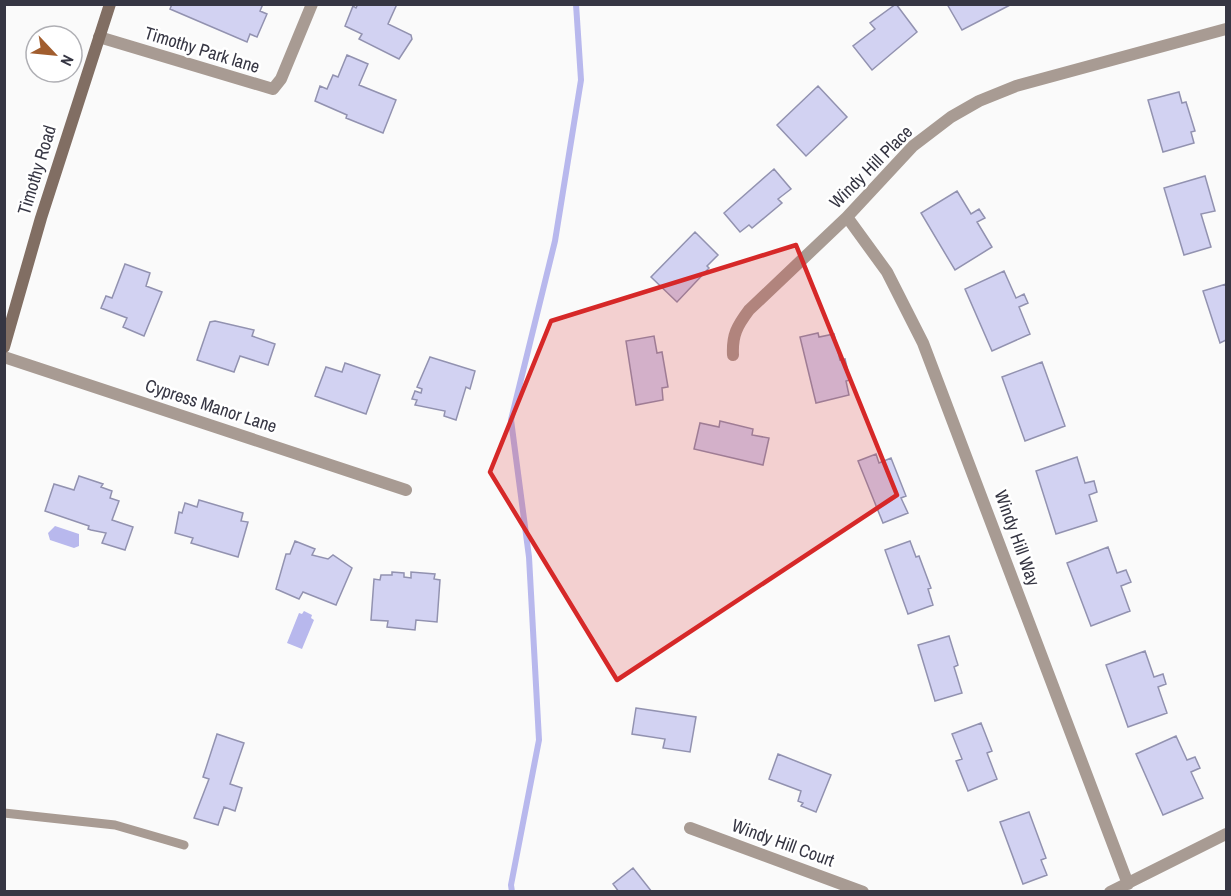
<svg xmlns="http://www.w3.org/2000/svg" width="1231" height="896" viewBox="0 0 1231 896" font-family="'Archivo Narrow',sans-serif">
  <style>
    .water { fill: #b8b8ed }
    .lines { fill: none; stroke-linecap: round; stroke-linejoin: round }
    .stream { stroke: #b8b8ed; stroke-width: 6 }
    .building { fill: #d2d2f2; stroke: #9292b0; stroke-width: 1.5 }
    .service { stroke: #a89b93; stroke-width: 9 }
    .minor { stroke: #a89b93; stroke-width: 12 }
    .secondary { stroke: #816e63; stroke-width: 12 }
    .marked { fill: #d62828; fill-opacity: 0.2; stroke: #d62828; stroke-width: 4.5; stroke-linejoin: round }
    .labels { text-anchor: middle; stroke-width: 5; stroke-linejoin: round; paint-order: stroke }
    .street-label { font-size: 18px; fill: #363643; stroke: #fff }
  </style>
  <rect width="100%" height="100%" fill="#fafafa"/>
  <path class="water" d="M55,526L79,534V546L74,548L50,540L48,533Z
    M304,611L312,615L311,618L314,620L302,649L287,643L299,613L302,614Z"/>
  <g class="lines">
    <path class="stream" d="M512,892L511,885L539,740L529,557L511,420L555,241L581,80L576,4"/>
  </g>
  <path class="building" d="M172,4H263L260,11L267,14L257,37L250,34L247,42L170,9Z
    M358,4H397L388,24L411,35L412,39L399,59L359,39L362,34L345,26L353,6L356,8Z
    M896,4L917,32L872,70L853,46L875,29L870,23Z
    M947,4H1012L962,30Z
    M347,55L368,64L359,85L396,100L383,133L346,118L347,115L315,101L320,86L327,89L333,75L338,77Z
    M818,86L847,117L806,156L777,125Z
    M1179,92L1182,103L1186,102L1195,131L1191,132L1194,143L1163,152L1148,100Z
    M774,169L791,189L778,199L782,203L752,228L749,225L740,232L724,213Z
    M1205,176L1215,211L1201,214L1211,247L1184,255L1164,188Z
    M957,191L971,214L979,209L985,218L977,222L992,247L955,270L921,213Z
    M695,232L718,255L707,266L709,268L677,302L651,277Z
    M125,264L150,273L146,286L162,292L144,336L123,327L127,318L101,308L106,296L112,298Z
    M1004,271L1016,298L1024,294L1028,303L1019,307L1030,334L992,351L965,289Z
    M1226,284V340L1220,343L1203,291Z
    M215,321L254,330L252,336L275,344L268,365L240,356L234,372L197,360L210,322Z
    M818,333L819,337L834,334L840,360L845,359L850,380L846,381L849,395L816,403L800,337Z
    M654,336L657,353L662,352L668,387L662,388L663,400L636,405L626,341Z
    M430,357L475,371L470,389L466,387L456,420L444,416L445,411L415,405L417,400L412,399L415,391L421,393L422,389L417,387Z
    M1042,362L1065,426L1025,441L1002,377Z
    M345,363L380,375L366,414L315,396L326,367L342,372Z
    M720,421L753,429L752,435L769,438L763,465L694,449L700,423L719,427Z
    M876,454L879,463L891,458L906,496L901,498L908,513L883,523L858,461Z
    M1077,457L1085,483L1094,481L1097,492L1089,495L1097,521L1056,534L1036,471Z
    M79,476L103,484L101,487L112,491L110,498L119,501L112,520L133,527L125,550L102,543L106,533L91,530L88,529L89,526L45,511L54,484L74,490Z
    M199,500L243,513L241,521L248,522L238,557L191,543L193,538L175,533L179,512L182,513L185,503L197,507Z
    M295,541L315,549L312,555L328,559L333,555L352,568L336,605L303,592L299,599L276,589L286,554H290Z
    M910,541L916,557L919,556L931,588L928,589L933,605L908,614L885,550Z
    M1108,547L1117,573L1126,570L1131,582L1121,586L1130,611L1091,626L1067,563Z
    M392,572L404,573V577L411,578V572L435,574L434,579L440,580L437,622L416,620L415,630L387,627L388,621L371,620L374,579L380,580L381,575H392Z
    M949,636L958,665L954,667L962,693L935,701L918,645Z
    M1145,651L1154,677L1163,674L1166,684L1158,687L1167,713L1128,727L1106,665Z
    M636,708L696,717L690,752L663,748L665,739L632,734Z
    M981,723L992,751L987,753L997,779L968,791L956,761L962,759L952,734Z
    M217,734L244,743L230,784L242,788L235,811L224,807L218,825L194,818L209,779L203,777Z
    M1176,736L1187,760L1195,757L1200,768L1191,772L1203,798L1163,815L1136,754Z
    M778,754L831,775L816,812L801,806L803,803L798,801L801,791L769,779Z
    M1029,812L1046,858L1041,860L1047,875L1023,884L1000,822Z
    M633,868L652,892H619L613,884Z"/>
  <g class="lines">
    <path class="service" d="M4,813L115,825L184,845"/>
    <path class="minor" d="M99,37L273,89L281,79L312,4
      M847,217L887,272L923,343L1128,884
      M733,355C732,335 737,326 749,310L847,217L913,146L951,117L979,101L1016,86L1226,29
      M4,357L406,490
      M690,828L863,892
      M1110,892L1226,834"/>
    <path class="secondary" d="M4,347L41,218L110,4"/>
  </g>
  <path class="marked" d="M796,245L897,495L617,680L490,472L551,321Z"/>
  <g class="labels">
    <g class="street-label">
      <text transform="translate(202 50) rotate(17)" y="6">Timothy Park lane</text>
      <text transform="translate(871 167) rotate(-45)" y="6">Windy Hill Place</text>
      <text transform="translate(37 170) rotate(-73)" y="6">Timothy Road</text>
      <text transform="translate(211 406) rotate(18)" y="6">Cypress Manor Lane</text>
      <text transform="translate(1017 538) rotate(70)" y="6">Windy Hill Way</text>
      <text transform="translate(783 843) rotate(20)" y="6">Windy Hill Court</text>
    </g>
  </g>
  <rect width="1231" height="896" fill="none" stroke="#363643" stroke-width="12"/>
  <g transform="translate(54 54) rotate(116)"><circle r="28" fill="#ffffff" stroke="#afafb4" stroke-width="1.5"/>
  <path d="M0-4.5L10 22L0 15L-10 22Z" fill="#a15d2e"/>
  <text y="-9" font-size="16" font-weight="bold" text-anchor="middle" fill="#363643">N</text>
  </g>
</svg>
